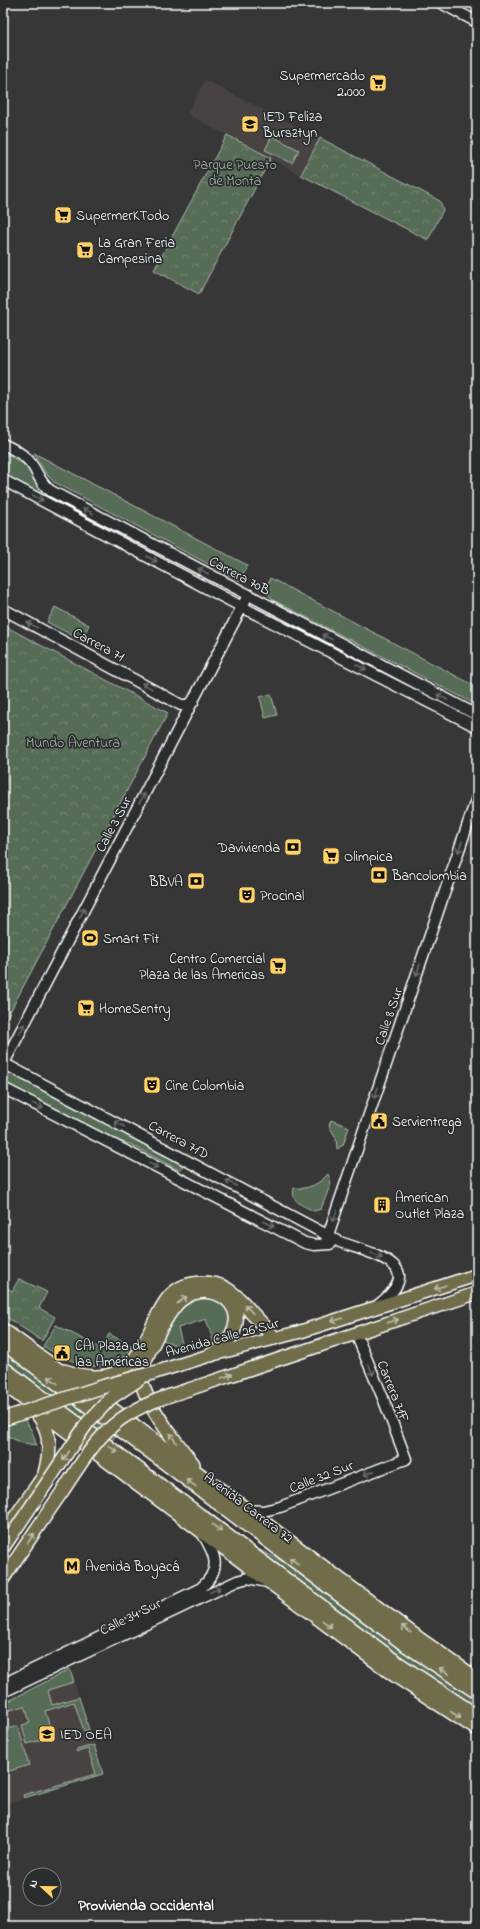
<svg xmlns="http://www.w3.org/2000/svg" width="480" height="1929" viewBox="0 0 480 1929" font-family="'Indie Flower',sans-serif">
  <style>
    .built { fill: #494342 }
    .green { fill: #566c57; stroke: #aab6ab }
    .park { fill: url(#park-crowns); stroke: #aab6ab }
    .lines { fill: none; stroke-linecap: round; stroke-linejoin: round }
    .secondary-casing { stroke: #fff; stroke-width: 13 }
    .primary-casing { stroke: #fff; stroke-width: 15 }
    .highway-casing { stroke: #fff; stroke-width: 16 }
    .secondary { stroke: #2a2d2e; stroke-width: 10 }
    .primary { stroke: #716d4b; stroke-width: 12 }
    .highway { stroke: #716d4b; stroke-width: 13 }
    .primary-bridge-casing { stroke: #fff; stroke-width: 15; stroke-linecap: butt }
    .highway-bridge-casing { stroke: #fff; stroke-width: 16; stroke-linecap: butt }
    .primary-bridge { stroke: #716d4b; stroke-width: 12 }
    .highway-bridge { stroke: #716d4b; stroke-width: 13 }
    .oneway { stroke: #6a6c6d }
    .oneway2 { stroke: #bfbdae }
    .labels { text-anchor: middle; stroke-width: 3.5; stroke-linejoin: round; paint-order: stroke }
    .poi-label { font-size: 14px; fill: #fff; stroke: #2a2d2e; text-anchor: start }
    .park-label { font-size: 14px; fill: #aab6ab; stroke: #2a2d2e }
    .street-label { font-size: 14px; fill: #fff; stroke: #2a2d2e }
    .neighbourhood-label { font-size: 15px; font-weight: bold; fill: #fff; stroke: #2a2d2e }
  </style>
  <defs>
    <pattern id="park-crowns" width="20" height="18" patternUnits="userSpaceOnUse"><rect width="20" height="18" fill="#566c57"/><path d="M2 6a3 3 0 1 1 6 0M12 15a3 3 0 1 1 6 0" fill="none" stroke="#6f8270"/></pattern>
  </defs>
  <rect width="100%" height="100%" fill="#383737"/>
  <filter id="ink" filterUnits="userSpaceOnUse"><feTurbulence type="fractalNoise" baseFrequency=".025" numOctaves="2"/><feDisplacementMap in="SourceGraphic" scale="8" xChannelSelector="R" yChannelSelector="G"/><feConvolveMatrix kernelMatrix="1 2 1 2 8 2 1 2 1" color-interpolation-filters="sRGB"/></filter>
  <g filter="url(#ink)">
    <path class="built" d="M205,80L320,138L301,175L187,114Z
      M70,1669L103,1774L3,1805V1704Z"/>
    <path class="green" d="M272,136L299,150L292,163L265,150Z
      M34,453L247,565L240,581L54,482L47,475Z
      M7,454L30,468L43,492L50,500L3,475V462Z
      M270,578L477,687V705L273,600L266,591Z
      M55,607L89,625L81,640L47,622Z
      M271,694L277,715L265,718L260,697Z
      M7,1071L184,1163L181,1169H177L130,1144L112,1139L3,1082V1073Z
      M331,1120L349,1127L343,1145L337,1149L336,1138L329,1126Z
      M328,1174L331,1183L321,1209L314,1211C304,1206 290,1202 294,1188C308,1190 319,1184 328,1174Z
      M209,1296L227,1304L231,1326L215,1346L206,1319L178,1328L182,1343L175,1345L163,1340L164,1330L188,1299Z
      M56,1325L102,1349L109,1334L132,1346C110,1382 71,1363 43,1346Z
      M3,1348L118,1432L110,1443L3,1363Z
      M22,1417C30,1426 34,1434 36,1445L22,1443L3,1434V1423Z
      M205,1509L254,1547L294,1567L327,1594L477,1698V1713L451,1696L204,1511Z
      M70,1669L74,1682L48,1690L52,1705L79,1697L89,1730L84,1731L74,1702L45,1711L53,1737L27,1744L22,1725L30,1723L25,1706L3,1712V1704Z
      M18,1726L29,1765L3,1773V1730Z
      M94,1745L103,1774L24,1798L23,1795L96,1774L88,1749L77,1752L76,1750Z"/>
    <path class="park" d="M227,135L271,158L199,294L154,270Z
      M320,138L440,201L443,210L428,240L301,175Z
      M3,625L168,713L3,1025Z
      M19,1279L47,1292L39,1308L55,1317L42,1341L3,1315V1286L12,1291Z"/>
    <g class="lines">
      <defs>
        <path id="secondary" d="M441,3L477,22
          M3,444C12,449 23,453 29,461C38,471 39,483 51,491L477,715
          M3,480L242,607L477,727
          M3,609L181,705H187L193,702
          M3,1063L340,1242C375,1255 430,1265 377,1306
          M3,1065L245,601
          M3,1088L305,1243L314,1245L330,1244
          M325,1244L477,797
          M245,1510L263,1511L280,1507L406,1459L383,1398L356,1334
          M3,1684L201,1588C222,1569 216,1555 202,1533
          M3,1692L237,1581L248,1578L267,1582"/>
        <path id="primary" d="M153,1373L211,1355L299,1332L477,1275
          M190,1389L477,1293
          M3,1579L9,1570"/>
        <path id="highway" d="M3,1330L96,1397L418,1638L477,1679
          M3,1343L152,1453L403,1643L477,1692
          M3,1368L396,1662L477,1716
          M64,1371C87,1379 113,1382 132,1362C146,1347 152,1324 163,1306C170,1294 180,1286 193,1284C220,1279 234,1292 250,1311C258,1320 267,1329 274,1338
          M3,1383L393,1674L477,1729
          M193,1464C177,1444 137,1395 141,1370C148,1352 167,1310 182,1299C219,1273 266,1319 211,1355
          M3,1535L44,1476C51,1454 52,1429 35,1411"/>
      </defs>
      <use href="#secondary" class="secondary-casing"/>
      <use href="#primary" class="primary-casing"/>
      <use href="#highway" class="highway-casing"/>
      <use href="#secondary" class="secondary"/>
      <use href="#primary" class="primary"/>
      <use href="#highway" class="highway"/>
      <defs>
        <path id="primary-bridge" d="M3,1548L88,1422L111,1398L140,1379
          M9,1570C27,1543 45,1516 64,1489C80,1465 96,1437 121,1419C142,1404 165,1397 190,1389"/>
        <path id="highway-bridge" d="M3,1419L105,1386L153,1373"/>
      </defs>
      <use href="#primary-bridge" class="primary-bridge-casing"/>
      <use href="#highway-bridge" class="highway-bridge-casing"/>
      <use href="#primary-bridge" class="primary-bridge"/>
      <use href="#highway-bridge" class="highway-bridge"/>
    </g>
    <defs><path id="oneway-shaft" d="M-6 0H5M1.5-3L5.5 0L1.5 3" fill="none" stroke-width="1.6" stroke-linecap="round" stroke-linejoin="round"/></defs>
    <g class="oneway">
      <use href="#oneway-shaft" transform="translate(38 498) rotate(28)"/>
      <use href="#oneway-shaft" transform="translate(88 511) rotate(-152)"/>
      <use href="#oneway-shaft" transform="translate(152 559) rotate(28)"/>
      <use href="#oneway-shaft" transform="translate(203 571) rotate(-152)"/>
      <use href="#oneway-shaft" transform="translate(32 625) rotate(-152)"/>
      <use href="#oneway-shaft" transform="translate(327 637) rotate(-152)"/>
      <use href="#oneway-shaft" transform="translate(361 667) rotate(27)"/>
      <use href="#oneway-shaft" transform="translate(147 686) rotate(-151)"/>
      <use href="#oneway-shaft" transform="translate(442 697) rotate(-152)"/>
      <use href="#oneway-shaft" transform="translate(142 798) rotate(-62)"/>
      <use href="#oneway-shaft" transform="translate(460 847) rotate(109)"/>
      <use href="#oneway-shaft" transform="translate(82 913) rotate(-62)"/>
      <use href="#oneway-shaft" transform="translate(418 970) rotate(109)"/>
      <use href="#oneway-shaft" transform="translate(22 1029) rotate(-62)"/>
      <use href="#oneway-shaft" transform="translate(376 1093) rotate(109)"/>
      <use href="#oneway-shaft" transform="translate(38 1106) rotate(27)"/>
      <use href="#oneway-shaft" transform="translate(119 1124) rotate(-152)"/>
      <use href="#oneway-shaft" transform="translate(153 1165) rotate(27)"/>
      <use href="#oneway-shaft" transform="translate(231 1183) rotate(-152)"/>
      <use href="#oneway-shaft" transform="translate(335 1216) rotate(109)"/>
      <use href="#oneway-shaft" transform="translate(269 1224) rotate(27)"/>
      <use href="#oneway-shaft" transform="translate(377 1255) rotate(20)"/>
      <use href="#oneway-shaft" transform="translate(371 1370) rotate(67)"/>
      <use href="#oneway-shaft" transform="translate(369 1473) rotate(159)"/>
      <use href="#oneway-shaft" transform="translate(215 1590) rotate(-26)"/>
    </g>
    <g class="oneway2">
      <use href="#oneway-shaft" transform="translate(440 1287) rotate(162)"/>
      <use href="#oneway-shaft" transform="translate(182 1300) rotate(-36)"/>
      <use href="#oneway-shaft" transform="translate(249 1309) rotate(-130)"/>
      <use href="#oneway-shaft" transform="translate(337 1320) rotate(163)"/>
      <use href="#oneway-shaft" transform="translate(393 1321) rotate(-18)"/>
      <use href="#oneway-shaft" transform="translate(227 1376) rotate(-19)"/>
      <use href="#oneway-shaft" transform="translate(53 1380) rotate(-144)"/>
      <use href="#oneway-shaft" transform="translate(173 1438) rotate(-126)"/>
      <use href="#oneway-shaft" transform="translate(113 1449) rotate(36)"/>
      <use href="#oneway-shaft" transform="translate(66 1456) rotate(124)"/>
      <use href="#oneway-shaft" transform="translate(191 1483) rotate(-143)"/>
      <use href="#oneway-shaft" transform="translate(217 1528) rotate(38)"/>
      <use href="#oneway-shaft" transform="translate(31 1538) rotate(-56)"/>
      <use href="#oneway-shaft" transform="translate(294 1561) rotate(-143)"/>
      <use href="#oneway-shaft" transform="translate(327 1624) rotate(37)"/>
      <use href="#oneway-shaft" transform="translate(406 1629) rotate(-143)"/>
      <use href="#oneway-shaft" transform="translate(444 1671) rotate(-147)"/>
      <use href="#oneway-shaft" transform="translate(456 1715) rotate(33)"/>
    </g>
  </g>
  <defs>
    <symbol id="supermarket-square" viewBox="-11 -11 22 22"><rect x="-9" y="-9" width="18" height="18" rx="4" fill="#ffd166" stroke="#2a2d2e"/><path d="M-6-5.5h2.5l.6 2H6L4.5 2H-2.5L-4.4-4H-6ZM-1.5 3.2a1.3 1.3 0 1 0 .1 0ZM3 3.2a1.3 1.3 0 1 0 .1 0Z" fill="#111"/></symbol>
    <symbol id="school-square" viewBox="-11 -11 22 22"><rect x="-9" y="-9" width="18" height="18" rx="4" fill="#ffd166" stroke="#2a2d2e"/><path d="M0-5L7-2L0 1L-7-2ZM-4 1L0 2.5L4 1V4Q0 6-4 4Z" fill="#111"/></symbol>
    <symbol id="bank-square" viewBox="-11 -11 22 22"><rect x="-9" y="-9" width="18" height="18" rx="4" fill="#ffd166" stroke="#2a2d2e"/><path d="M-6-4H6V4H-6ZM0-2.3a2.3 2.3 0 1 0 0 4.6a2.3 2.3 0 1 0 0-4.6Z" fill="#111"/></symbol>
    <symbol id="theatre-square" viewBox="-11 -11 22 22"><rect x="-9" y="-9" width="18" height="18" rx="4" fill="#ffd166" stroke="#2a2d2e"/><path d="M-5-5.5Q0-4 5-5.5V0Q5 5 0 6Q-5 5-5 0ZM-3.3-2.5H-1v1.5H-3.3ZM1-2.5H3.3v1.5H1ZM-2.8 1Q0 5.5 2.8 1Z" fill="#111"/></symbol>
    <symbol id="stadium-square" viewBox="-11 -11 22 22"><rect x="-9" y="-9" width="18" height="18" rx="4" fill="#ffd166" stroke="#2a2d2e"/><path d="M0-5a6.5 5 0 1 0 0 10a6.5 5 0 1 0 0-10ZM-3.5-1.8h7v3.6h-7Z" fill="#111"/></symbol>
    <symbol id="civic-square" viewBox="-11 -11 22 22"><rect x="-9" y="-9" width="18" height="18" rx="4" fill="#ffd166" stroke="#2a2d2e"/><path d="M-.6-6.5H3V-4.5H.6V-3L4-1V1h2V6H-6V1h2V-1L-.6-3ZM-1.2 2.5V6h2.4V2.5Z" fill="#111"/></symbol>
    <symbol id="building-square" viewBox="-11 -11 22 22"><rect x="-9" y="-9" width="18" height="18" rx="4" fill="#ffd166" stroke="#2a2d2e"/><path d="M-4-6H4V6H1V3H-1V6H-4ZM-2.5-4.3h1.7v1.8h-1.7ZM.8-4.3h1.7v1.8H.8ZM-2.5-1h1.7V.8h-1.7ZM.8-1h1.7V.8H.8Z" fill="#111"/></symbol>
    <symbol id="metro-square" viewBox="-11 -11 22 22"><rect x="-9" y="-9" width="18" height="18" rx="4" fill="#ffd166" stroke="#2a2d2e"/><path d="M-5.5 5V-5H-3L0 0L3-5H5.5V5H3V-.5L0 4L-3-.5V5Z" fill="#111"/></symbol>
  </defs>
  <g fill-rule="evenodd">
    <use href="#supermarket-square" x="368" y="73" width="20" height="20"/>
    <use href="#school-square" x="240" y="114" width="20" height="20"/>
    <use href="#supermarket-square" x="53" y="205" width="20" height="20"/>
    <use href="#supermarket-square" x="75" y="240" width="20" height="20"/>
    <use href="#bank-square" x="283" y="837" width="20" height="20"/>
    <use href="#supermarket-square" x="321" y="846" width="20" height="20"/>
    <use href="#bank-square" x="369" y="865" width="20" height="20"/>
    <use href="#bank-square" x="186" y="871" width="20" height="20"/>
    <use href="#theatre-square" x="237" y="885" width="20" height="20"/>
    <use href="#stadium-square" x="80" y="928" width="20" height="20"/>
    <use href="#supermarket-square" x="268" y="956" width="20" height="20"/>
    <use href="#supermarket-square" x="76" y="998" width="20" height="20"/>
    <use href="#theatre-square" x="142" y="1075" width="20" height="20"/>
    <use href="#civic-square" x="369" y="1111" width="20" height="20"/>
    <use href="#building-square" x="372" y="1195" width="20" height="20"/>
    <use href="#civic-square" x="52" y="1343" width="20" height="20"/>
    <use href="#metro-square" x="62" y="1556" width="20" height="20"/>
    <use href="#school-square" x="37" y="1724" width="20" height="20"/>
  </g>
  <g class="labels">
    <g class="poi-label">
      <text x="365" y="80" text-anchor="end">Supermercado<tspan x="365" dy="16">2.000</tspan></text>
      <text x="263" y="121">IED Feliza<tspan x="263" dy="16">Bursztyn</tspan></text>
      <text x="76" y="220">SupermerKTodo</text>
      <text x="98" y="247">La Gran Feria<tspan x="98" dy="16">Campesina</tspan></text>
      <text x="280" y="852" text-anchor="end">Davivienda</text>
      <text x="344" y="861">Olimpica</text>
      <text x="392" y="880">Bancolombia</text>
      <text x="183" y="886" text-anchor="end">BBVA</text>
      <text x="260" y="900">Procinal</text>
      <text x="103" y="943">Smart Fit</text>
      <text x="265" y="963" text-anchor="end">Centro Comercial<tspan x="265" dy="16">Plaza de las Americas</tspan></text>
      <text x="99" y="1013">HomeSentry</text>
      <text x="165" y="1090">Cine Colombia</text>
      <text x="392" y="1126">Servientrega</text>
      <text x="395" y="1202">American<tspan x="395" dy="16">Outlet Plaza</tspan></text>
      <text x="75" y="1350">CAI Plaza de<tspan x="75" dy="16">las Américas</tspan></text>
      <text x="85" y="1571">Avenida Boyacá</text>
      <text x="60" y="1739">IED OEA</text>
    </g>
    <g class="park-label">
      <text x="235" y="169">Parque Puesto<tspan x="235" dy="16">de Monta</tspan></text>
      <text x="73" y="747">Mundo Aventura</text>
    </g>
    <g class="street-label">
      <text transform="translate(240 575) rotate(28)" y="5">Carrera 70B</text>
      <text transform="translate(99 644) rotate(28)" y="5">Carrera 71</text>
      <text transform="translate(113 824) rotate(-62)" y="5">Calle 3 Sur</text>
      <text transform="translate(388 1016) rotate(-71)" y="5">Calle 8 Sur</text>
      <text transform="translate(179 1139) rotate(28)" y="5">Carrera 71D</text>
      <text transform="translate(222 1337) rotate(-15)" y="5">Avenida Calle 26 Sur</text>
      <text transform="translate(394 1391) rotate(68)" y="5">Carrera 71F</text>
      <text transform="translate(321 1476) rotate(-21)" y="5">Calle 32 Sur</text>
      <text transform="translate(249 1507) rotate(37)" y="5">Avenida Carrera 72</text>
      <text transform="translate(130 1616) rotate(-26)" y="5">Calle 34 Sur</text>
    </g>
    <g class="neighbourhood-label">
      <text x="146" y="1910">Provivienda Occidental</text>
    </g>
  </g>
  <rect width="480" height="1929" fill="none" stroke="#2a2d2e" stroke-width="16"/>
  <rect x="8" y="8" width="464" height="1913" fill="none" stroke="#fff" stroke-width="1.5" filter="url(#ink)"/>
  <g transform="translate(42 1887) rotate(292)"><circle r="19" fill="#2a2d2e" stroke="#7f8182"/>
  <path d="M0-3L7 15L0 10L-7 15Z" fill="#ffd166"/>
  <text y="-6" font-size="11" font-weight="bold" text-anchor="middle" fill="#ffffff">N</text>
  </g>
</svg>
